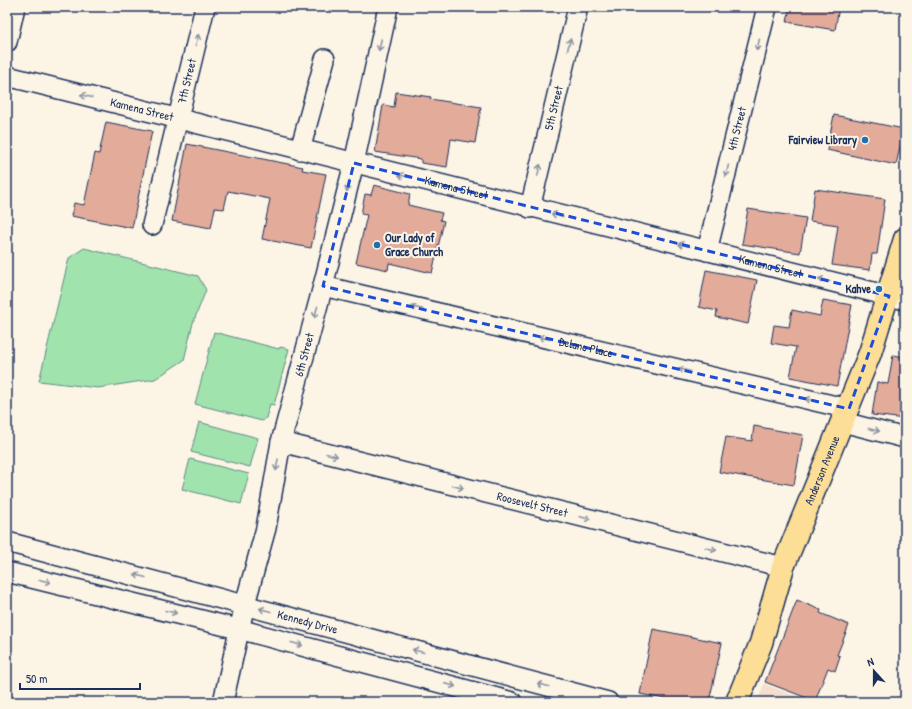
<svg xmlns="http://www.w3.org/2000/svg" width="912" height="709" viewBox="0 0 912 709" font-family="'Patrick Hand',sans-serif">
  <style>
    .built { fill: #f4dfce }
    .green { fill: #a1e3ad; stroke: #5e8986 }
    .building { fill: #e2ab9a; stroke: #1b2f5e }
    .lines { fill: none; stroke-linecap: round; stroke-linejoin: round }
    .minor-casing { stroke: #1b2f5e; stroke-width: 22 }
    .major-casing { stroke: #1b2f5e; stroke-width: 25 }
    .minor { stroke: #fcf5e5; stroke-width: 19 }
    .major { stroke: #fdde96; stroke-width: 22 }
    .oneway { stroke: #8c92a2 }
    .marked { fill: none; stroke: #1d4ed8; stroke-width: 3; stroke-dasharray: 8 5; stroke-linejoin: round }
    .poi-dot { fill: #1f6fb2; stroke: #fcf5e5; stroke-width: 1.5 }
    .labels { text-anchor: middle; stroke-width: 4; stroke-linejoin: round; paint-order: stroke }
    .street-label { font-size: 12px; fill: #1b2f5e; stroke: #fcf5e5 }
    .poi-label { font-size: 12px; font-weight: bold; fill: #1b2f5e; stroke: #fcf5e5; text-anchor: end }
  </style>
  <rect width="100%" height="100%" fill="#fcf5e5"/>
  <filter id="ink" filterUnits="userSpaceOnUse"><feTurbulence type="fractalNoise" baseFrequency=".025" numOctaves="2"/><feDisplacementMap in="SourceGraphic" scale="8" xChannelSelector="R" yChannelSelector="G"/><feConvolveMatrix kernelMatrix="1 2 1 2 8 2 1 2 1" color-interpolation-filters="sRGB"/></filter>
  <g filter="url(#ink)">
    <path class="built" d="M764,684L811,702H757Z"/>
    <path class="green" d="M84,248L198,276L206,290L193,323L184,360L155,379L98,388L39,381L69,258Z
      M214,332L279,349L280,347L289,349L274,405L270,404L266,418L262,421L195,404Z
      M199,422L258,438L250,467L191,452Z
      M190,459L249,474L241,504L182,489Z"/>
    <path class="building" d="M790,7H839L835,30L787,22Z
      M396,92L431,97L430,99L481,107L475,143L451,139L447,167L421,163V159L375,152L383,105L394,107Z
      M834,115L904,129L896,165L827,150Z
      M106,122L152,131L132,228L71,216L74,203L84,205L95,153L99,154Z
      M187,144L303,167L302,170L326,174L311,248L262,239L270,199L228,191L224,209L215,208L211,228L172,221Z
      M374,185L410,194L408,205L442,213L440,220L444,221L432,273L389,263L388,270L356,263L367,215L361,214L365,194L371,195Z
      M815,189L885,199L877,254H872L870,270L832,265L838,225L810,221Z
      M748,209L806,218L800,253L742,244Z
      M706,270L757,280L748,324L716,317L717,311L699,307Z
      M823,300L852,305L837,386L790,377L796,347L771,343L774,325L789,327L792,310L820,316Z
      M893,355L905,357V419L872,415L877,382L888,384Z
      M754,426L803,435L794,485L719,472L726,437L752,441Z
      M797,600L821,610L820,613L849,625L837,655L840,656L835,671L828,668L815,701L765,682Z
      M653,629L722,643L709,702H679L640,694Z"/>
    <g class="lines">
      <defs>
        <g id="minor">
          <path d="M7,42L15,7"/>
          <path id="s1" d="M7,76L905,300"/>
          <path d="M300,150L325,59"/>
          <path id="s2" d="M530,208L578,7"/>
          <path id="s3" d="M152,225L205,7"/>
          <path id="s4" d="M707,251L767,7"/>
          <path id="s5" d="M323,286L849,409"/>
          <path d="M843,422L905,438"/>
          <path id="s6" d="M281,442L783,567"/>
          <path id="s7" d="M7,542L608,702"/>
          <path d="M7,572L246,631L512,702"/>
          <path id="s8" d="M223,702L245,604L266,528L281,442L323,286L354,163L388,7"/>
        </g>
        <g id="major">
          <path id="s9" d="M737,702L761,643L783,567L870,353L905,239"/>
        </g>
      </defs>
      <use href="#minor" class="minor-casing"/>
      <use href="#major" class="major-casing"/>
      <use href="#minor" class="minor"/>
      <use href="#major" class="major"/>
    </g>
    <defs><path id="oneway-shaft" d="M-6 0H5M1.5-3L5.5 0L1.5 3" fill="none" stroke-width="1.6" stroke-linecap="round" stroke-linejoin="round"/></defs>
    <g class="oneway">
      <use href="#oneway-shaft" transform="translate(197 40) rotate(-76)"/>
      <use href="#oneway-shaft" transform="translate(569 44) rotate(-77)"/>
      <use href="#oneway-shaft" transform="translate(380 45) rotate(102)"/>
      <use href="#oneway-shaft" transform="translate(758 45) rotate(104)"/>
      <use href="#oneway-shaft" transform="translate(86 96) rotate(-166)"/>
      <use href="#oneway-shaft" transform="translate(539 170) rotate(-77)"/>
      <use href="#oneway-shaft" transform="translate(727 171) rotate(104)"/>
      <use href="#oneway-shaft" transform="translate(404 176) rotate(-166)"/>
      <use href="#oneway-shaft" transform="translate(348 186) rotate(104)"/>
      <use href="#oneway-shaft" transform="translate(557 215) rotate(-166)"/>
      <use href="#oneway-shaft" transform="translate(684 245) rotate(-166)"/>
      <use href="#oneway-shaft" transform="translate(824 280) rotate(-166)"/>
      <use href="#oneway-shaft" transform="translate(417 308) rotate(-167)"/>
      <use href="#oneway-shaft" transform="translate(316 312) rotate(105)"/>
      <use href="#oneway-shaft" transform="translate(544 338) rotate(-167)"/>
      <use href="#oneway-shaft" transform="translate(684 370) rotate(-167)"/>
      <use href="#oneway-shaft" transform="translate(811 400) rotate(-167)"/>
      <use href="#oneway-shaft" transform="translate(874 430) rotate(14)"/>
      <use href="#oneway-shaft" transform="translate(332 455) rotate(14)"/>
      <use href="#oneway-shaft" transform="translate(277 465) rotate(100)"/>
      <use href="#oneway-shaft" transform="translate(458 487) rotate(14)"/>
      <use href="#oneway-shaft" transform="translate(585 518) rotate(14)"/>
      <use href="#oneway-shaft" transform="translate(711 549) rotate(14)"/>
      <use href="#oneway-shaft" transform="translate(140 576) rotate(-165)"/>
      <use href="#oneway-shaft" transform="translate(45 581) rotate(14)"/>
      <use href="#oneway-shaft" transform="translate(265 610) rotate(-165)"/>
      <use href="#oneway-shaft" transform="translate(171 612) rotate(14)"/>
      <use href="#oneway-shaft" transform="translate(297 644) rotate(15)"/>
      <use href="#oneway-shaft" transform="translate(418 651) rotate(-165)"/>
      <use href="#oneway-shaft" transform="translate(450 685) rotate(15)"/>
      <use href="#oneway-shaft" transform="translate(543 685) rotate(-165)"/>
    </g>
  </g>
  <path class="marked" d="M354,163L889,296L849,409L323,286Z"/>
  <g class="poi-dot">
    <circle cx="865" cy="140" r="4"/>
    <circle cx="377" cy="245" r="4"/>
    <circle cx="879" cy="289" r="4"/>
  </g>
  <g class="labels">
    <g class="street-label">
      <text dy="4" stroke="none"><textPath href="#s3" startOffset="148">7th Street</textPath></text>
      <text dy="4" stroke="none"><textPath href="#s2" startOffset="103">5th Street</textPath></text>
      <text dy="4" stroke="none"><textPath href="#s1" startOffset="139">Kamena Street</textPath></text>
      <text dy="4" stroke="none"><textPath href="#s4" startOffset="126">4th Street</textPath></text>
      <text dy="4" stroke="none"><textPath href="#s1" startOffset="463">Kamena Street</textPath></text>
      <text dy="4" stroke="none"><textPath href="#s1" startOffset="787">Kamena Street</textPath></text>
      <text dy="4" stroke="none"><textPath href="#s5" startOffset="270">Delano Place</textPath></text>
      <text dy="4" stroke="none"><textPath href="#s8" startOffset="357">6th Street</textPath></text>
      <text dy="4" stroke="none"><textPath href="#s9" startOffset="247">Anderson Avenue</textPath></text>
      <text dy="4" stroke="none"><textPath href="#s6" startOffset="259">Roosevelt Street</textPath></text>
      <text dy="4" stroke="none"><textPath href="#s7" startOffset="311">Kennedy Drive</textPath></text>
    </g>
    <g class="poi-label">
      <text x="857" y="144">Fairview Library</text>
      <text x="385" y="242" text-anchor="start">Our Lady of<tspan x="385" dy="14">Grace Church</tspan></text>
      <text x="871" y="293">Kahve</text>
    </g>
  </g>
  <rect width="912" height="709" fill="none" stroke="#fcf5e5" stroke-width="24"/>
  <rect x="12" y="12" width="888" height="685" fill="none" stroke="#1b2f5e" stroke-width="1.5" filter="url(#ink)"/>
  <g transform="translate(874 671) rotate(339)" stroke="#fcf5e5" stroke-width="3" paint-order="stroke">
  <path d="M0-3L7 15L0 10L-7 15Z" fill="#1b2f5e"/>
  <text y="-6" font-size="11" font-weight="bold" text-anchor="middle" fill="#1b2f5e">N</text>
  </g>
  <path d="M20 683v6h120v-6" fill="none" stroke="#1b2f5e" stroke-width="2"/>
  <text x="26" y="683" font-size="12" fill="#1b2f5e" stroke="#fcf5e5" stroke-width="3" paint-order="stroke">50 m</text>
</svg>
